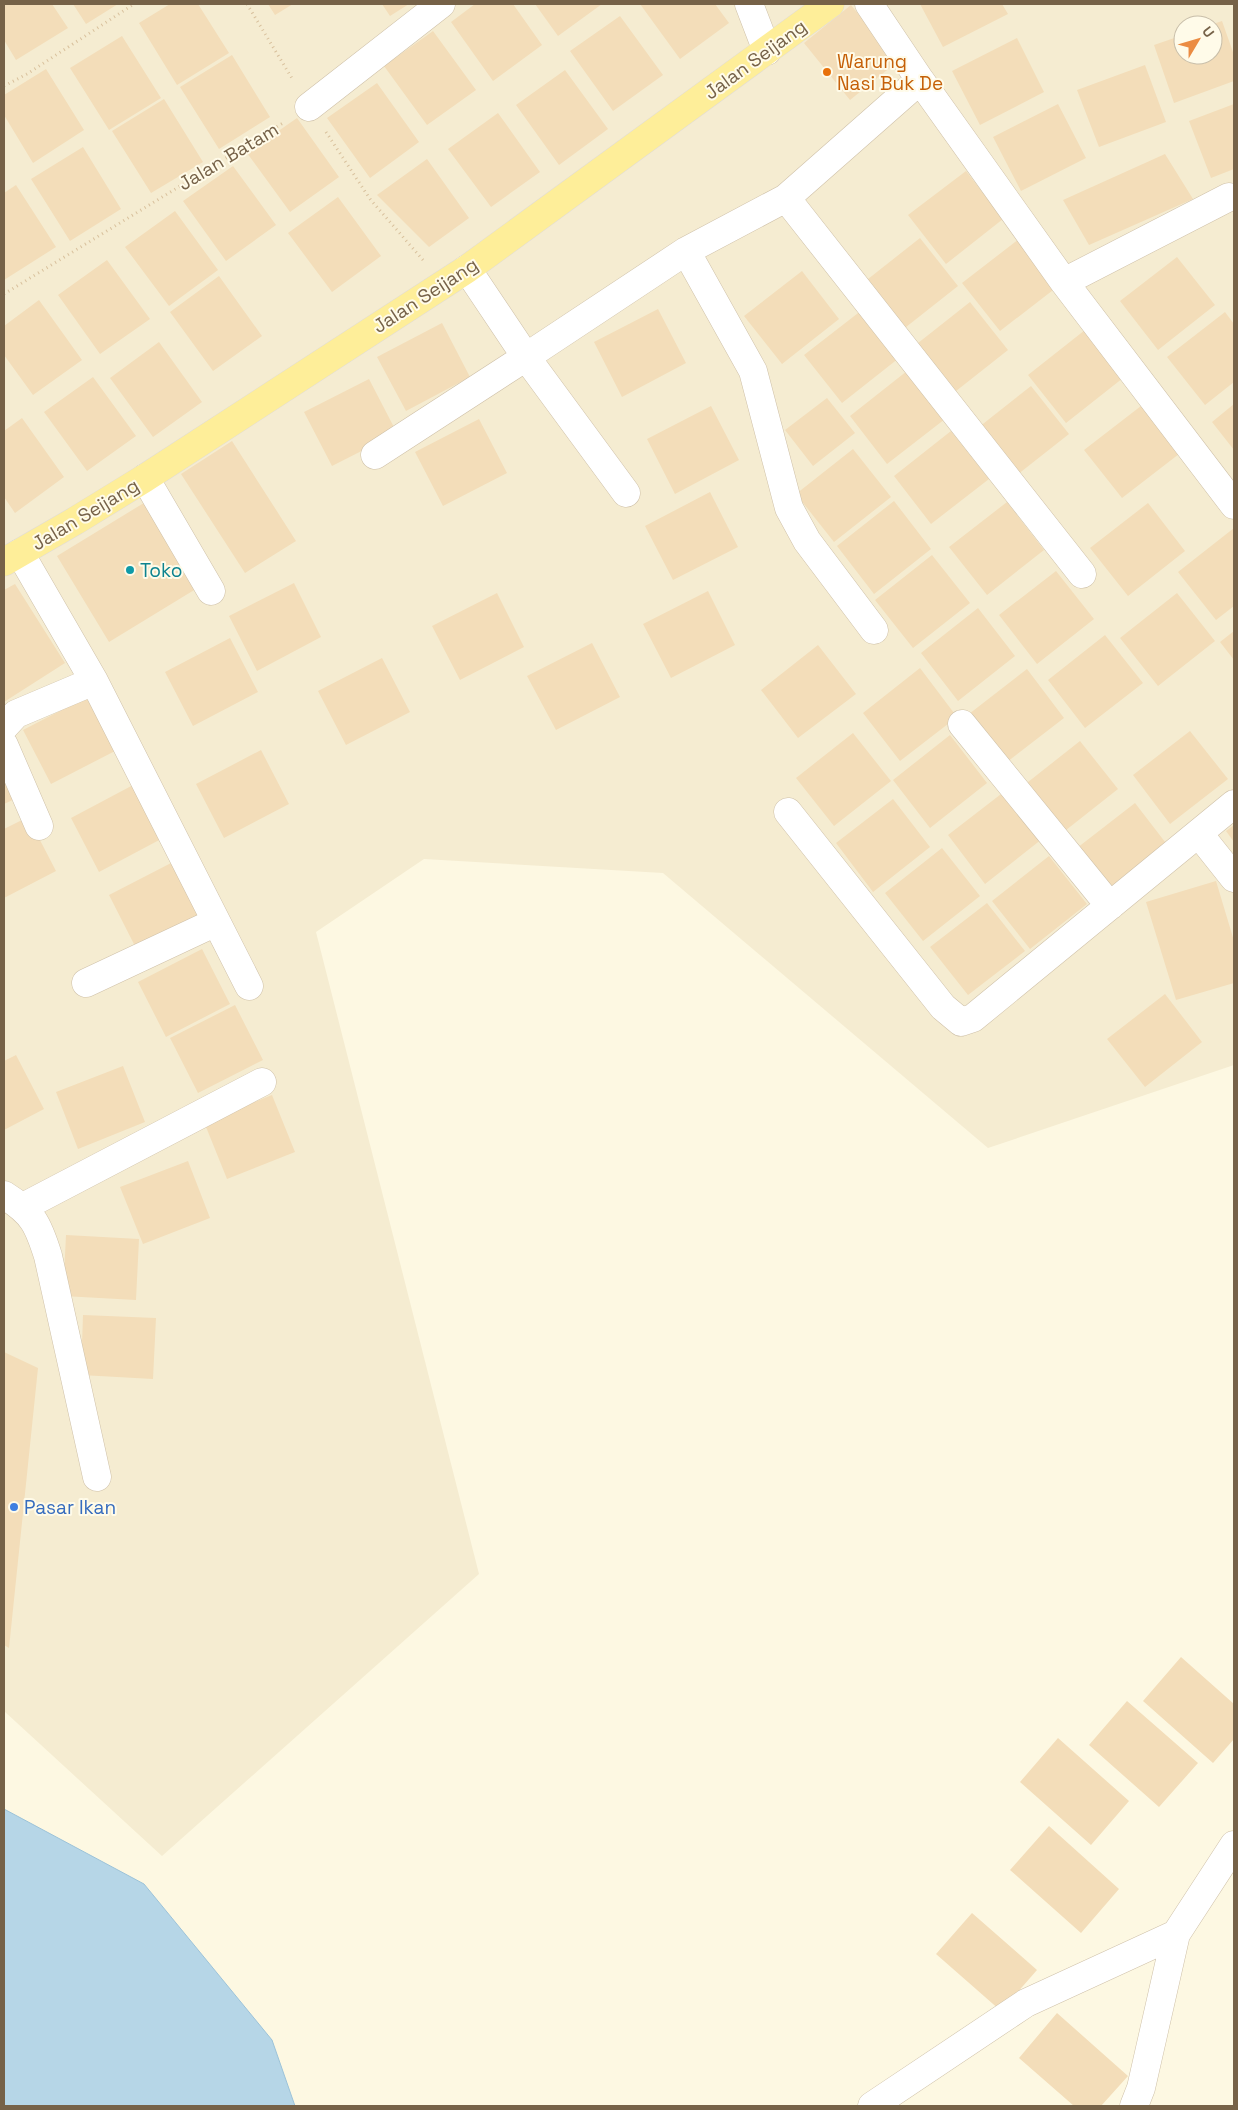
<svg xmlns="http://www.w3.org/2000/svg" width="1238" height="2110" viewBox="0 0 1238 2110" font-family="'Space Grotesk',sans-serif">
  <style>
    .residential { fill: #f5ecd1; fill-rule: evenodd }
    .water { fill: #b6d6e7; stroke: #9cc3d9 }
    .building { fill: #f3ddb9 }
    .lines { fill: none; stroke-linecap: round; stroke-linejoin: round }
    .minor-casing { stroke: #cfc1a9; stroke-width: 29 }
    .primary-casing { stroke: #e1dcd7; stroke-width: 29 }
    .path { stroke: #d8c09c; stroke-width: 3; stroke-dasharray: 1 4; stroke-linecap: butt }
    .minor { stroke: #fff; stroke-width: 28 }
    .primary { stroke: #feee99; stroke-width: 28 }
    .food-dot { fill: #e8710a; stroke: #fffbe9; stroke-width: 2 }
    .culture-dot { fill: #0f9aa8; stroke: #fffbe9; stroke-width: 2 }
    .shop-dot { fill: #3f7fe0; stroke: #fffbe9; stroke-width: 2 }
    .labels { text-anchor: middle; stroke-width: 4; stroke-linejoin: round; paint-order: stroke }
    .street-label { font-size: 19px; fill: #766248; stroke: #fffbe9 }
    .food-label { font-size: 19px; fill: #c56008; stroke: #fffbe9; text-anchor: start }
    .culture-label { font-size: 19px; fill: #0d838f; stroke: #fffbe9; text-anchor: start }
    .shop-label { font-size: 19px; fill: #366cbe; stroke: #fffbe9; text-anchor: start }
  </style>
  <rect width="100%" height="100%" fill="#fdf8e2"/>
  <path class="residential" d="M4,4H1234V1065L988,1148L663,873L424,859L316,932L479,1574L162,1856L4,1711ZM1183,25H1213V55H1183Z"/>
  <path class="water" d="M4,1809L144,1884L272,2040L295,2106H4Z"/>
  <path class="building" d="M4,4H52L68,28L16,60L4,40Z
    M73,4H118L86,24Z
    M170,4H198L229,53L177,85L139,23Z
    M268,4H293L275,15Z
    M382,4H409L390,16Z
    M475,4H513L542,45L493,81L451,22Z
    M535,4H602L558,36Z
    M640,4H715L729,23L680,59Z
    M920,4H1002L1008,14L943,47Z
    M851,5L897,62L850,100L804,43Z
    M620,16L663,75L613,111L570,51Z
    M1222,21L1234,55V81L1174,103L1154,45L1183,35V55H1213V24Z
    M433,31L476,90L427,125L384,66Z
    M122,36L161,98L109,130L70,68Z
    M1017,38L1044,92L980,125L952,71Z
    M232,55L270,117L219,149L180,87Z
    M1145,65L1166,122L1099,147L1077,90Z
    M46,69L84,130L33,163L4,115V95Z
    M565,70L608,129L559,165L516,105Z
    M377,83L419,142L370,178L327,118Z
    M164,99L203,162L151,193L112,131Z
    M1058,104L1086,158L1021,191L993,137Z
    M1234,104V169L1211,178L1189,121Z
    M498,113L540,172L491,207L448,149Z
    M297,118L339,177L290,212L247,153Z
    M83,147L121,209L70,241L31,179Z
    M1165,154L1193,199L1089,245L1063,200Z
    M427,159L469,218L429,247L377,195Z
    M233,166L276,225L226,261L183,201Z
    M966,171L1003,219L946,264L908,215Z
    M16,185L56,247L4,280V193Z
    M338,197L381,256L332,292L288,233Z
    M175,211L218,270L169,306L125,247Z
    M920,238L958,286L901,331L863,283Z
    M1019,239L1057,287L1000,331L962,283Z
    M1177,257L1215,305L1158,350L1120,301Z
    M107,260L150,319L100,354L58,295Z
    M802,271L839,319L782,364L744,316Z
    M219,276L262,336L213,371L170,312Z
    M39,300L82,360L33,395L4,355V326Z
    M970,302L1008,350L951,395L913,347Z
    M658,309L686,363L622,397L594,342Z
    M862,310L899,358L842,403L804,355Z
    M1225,312L1234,324V382L1205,405L1167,357Z
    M442,323L470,377L406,411L377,357Z
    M1085,330L1123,378L1066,423L1028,375Z
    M159,342L202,402L153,437L110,378Z
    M907,371L945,419L887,464L850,416Z
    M93,377L136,436L87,471L44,412Z
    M369,379L397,433L332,466L304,412Z
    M1031,386L1069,434L1012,479L974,431Z
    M827,398L855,433L813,466L785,430Z
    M1234,404V450L1212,422Z
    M711,406L739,460L675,494L647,439Z
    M1141,406L1179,454L1122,498L1084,450Z
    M22,418L64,477L15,513L4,497V431Z
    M479,419L507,473L443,506L415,452Z
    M951,431L989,479L931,524L894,476Z
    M232,441L296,541L245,573L181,474Z
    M853,449L891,497L834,542L796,494Z
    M710,492L738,547L673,580L645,526Z
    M152,498L204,584L109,642L57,556Z
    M894,501L931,549L874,594L837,546Z
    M1007,502L1044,550L987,595L949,547Z
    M1148,503L1185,551L1128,596L1090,548Z
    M1234,528V606L1216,620L1178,572Z
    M932,555L970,603L913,648L875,600Z
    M1056,571L1094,619L1037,664L999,615Z
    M294,583L321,637L257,671L229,616Z
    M15,584L65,663L4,702V590Z
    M708,591L735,645L671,678L643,624Z
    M497,593L524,647L460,680L432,626Z
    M1177,593L1215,641L1158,686L1120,638Z
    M978,608L1015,656L958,701L921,653Z
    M1234,631V660L1220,642Z
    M1105,635L1143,683L1085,728L1048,680Z
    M230,638L258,692L193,726L165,672Z
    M592,643L620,697L556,730L527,676Z
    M818,645L856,694L798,738L761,690Z
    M382,658L410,712L346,745L318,691Z
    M920,668L957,717L900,761L863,713Z
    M1027,669L1064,718L1007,762L969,714Z
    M87,697L115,751L51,784L23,730Z
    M1190,731L1228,779L1170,824L1133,775Z
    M853,733L891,781L834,826L796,778Z
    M950,735L987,783L930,828L893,780Z
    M1080,741L1118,789L1061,834L1023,786Z
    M261,750L289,804L224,838L196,784Z
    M4,773L17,798L4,804Z
    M135,784L163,838L99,872L71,818Z
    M1005,791L1042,839L985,884L948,835Z
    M893,799L930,847L873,892L836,843Z
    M1135,803L1172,851L1115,896L1077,848Z
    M28,817L56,871L4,898V829Z
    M1234,825V842L1226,831Z
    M942,848L980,896L923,941L885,893Z
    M1049,856L1087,904L1030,949L992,901Z
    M173,862L202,916L137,950L109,895Z
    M1216,881L1234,941V983L1176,1000L1146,902Z
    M987,903L1025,951L968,995L930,947Z
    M202,949L230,1004L166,1037L138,982Z
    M1165,994L1202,1042L1145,1087L1107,1039Z
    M235,1005L263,1060L198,1093L170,1038Z
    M16,1055L44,1109L4,1130V1061Z
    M123,1066L145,1122L78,1149L56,1092Z
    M272,1095L295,1152L227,1179L204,1122Z
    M188,1161L210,1218L143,1244L120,1187Z
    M66,1235L139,1239L136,1300L63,1296Z
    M83,1315L156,1318L153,1379L81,1375Z
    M4,1352L38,1368L9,1648L4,1645Z
    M1181,1657L1234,1704V1739L1213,1763L1143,1701Z
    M1127,1701L1198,1763L1159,1807L1089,1745Z
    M1058,1738L1129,1801L1091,1845L1020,1782Z
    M1049,1826L1119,1889L1081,1933L1010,1870Z
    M972,1913L1037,1970L1001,2011L936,1954Z
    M1057,2013L1128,2076L1101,2106H1074L1019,2058Z"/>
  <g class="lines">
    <defs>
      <path id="minor" d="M749,4L767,51
        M869,4L920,80L1064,282L1234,505
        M309,107L441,4
        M786,198L1082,574
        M686,251L753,371L789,508L807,541L874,630
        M1064,282L1229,197
        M375,455L526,357L467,269
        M145,478L211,591
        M626,493L526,357L686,251L786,198L920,80
        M20,553L94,681L249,986
        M962,724L1110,906
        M4,727L16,714L94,681
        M4,745L39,826
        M788,812L943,1007L961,1022L973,1018L1234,804
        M1199,834L1234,878
        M86,983L216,922
        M4,1195C33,1213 38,1224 48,1256L97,1477
        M23,1207L262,1082
        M872,2106L1026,2003L1176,1934L1234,1845
        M1134,2106L1141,2088L1176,1934"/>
      <path id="primary" d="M4,562L75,521L145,478L467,269L830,4"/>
    </defs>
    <use href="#minor" class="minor-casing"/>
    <use href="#primary" class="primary-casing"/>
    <path class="path" d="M247,4L293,80
      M4,86L27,74L134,4
      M326,132L370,199L423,260
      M4,294L283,123"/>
    <use href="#minor" class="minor"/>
    <use href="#primary" class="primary"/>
  </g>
  <circle class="food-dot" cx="827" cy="72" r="5"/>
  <circle class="culture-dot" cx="130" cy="570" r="5"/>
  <circle class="shop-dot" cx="14" cy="1507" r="5"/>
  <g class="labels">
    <g class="street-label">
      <text transform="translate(755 59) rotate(-36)" y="7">Jalan Seijang</text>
      <text transform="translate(228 156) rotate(-31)" y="7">Jalan Batam</text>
      <text transform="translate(425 295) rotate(-33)" y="7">Jalan Seijang</text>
      <text transform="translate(85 514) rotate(-31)" y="7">Jalan Seijang</text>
    </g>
    <g class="food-label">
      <text x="837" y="68">Warung<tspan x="837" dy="22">Nasi Buk De</tspan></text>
    </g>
    <g class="culture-label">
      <text x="140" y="577">Toko</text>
    </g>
    <g class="shop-label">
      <text x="24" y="1514">Pasar Ikan</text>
    </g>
  </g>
  <rect width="1238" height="2110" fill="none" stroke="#766248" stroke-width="10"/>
  <g transform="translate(1198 40) rotate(52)"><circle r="24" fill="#fffbe9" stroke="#c8bea9"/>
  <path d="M0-4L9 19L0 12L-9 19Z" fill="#eb8c43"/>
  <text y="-8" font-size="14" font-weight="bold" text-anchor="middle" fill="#766248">U</text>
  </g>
</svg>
